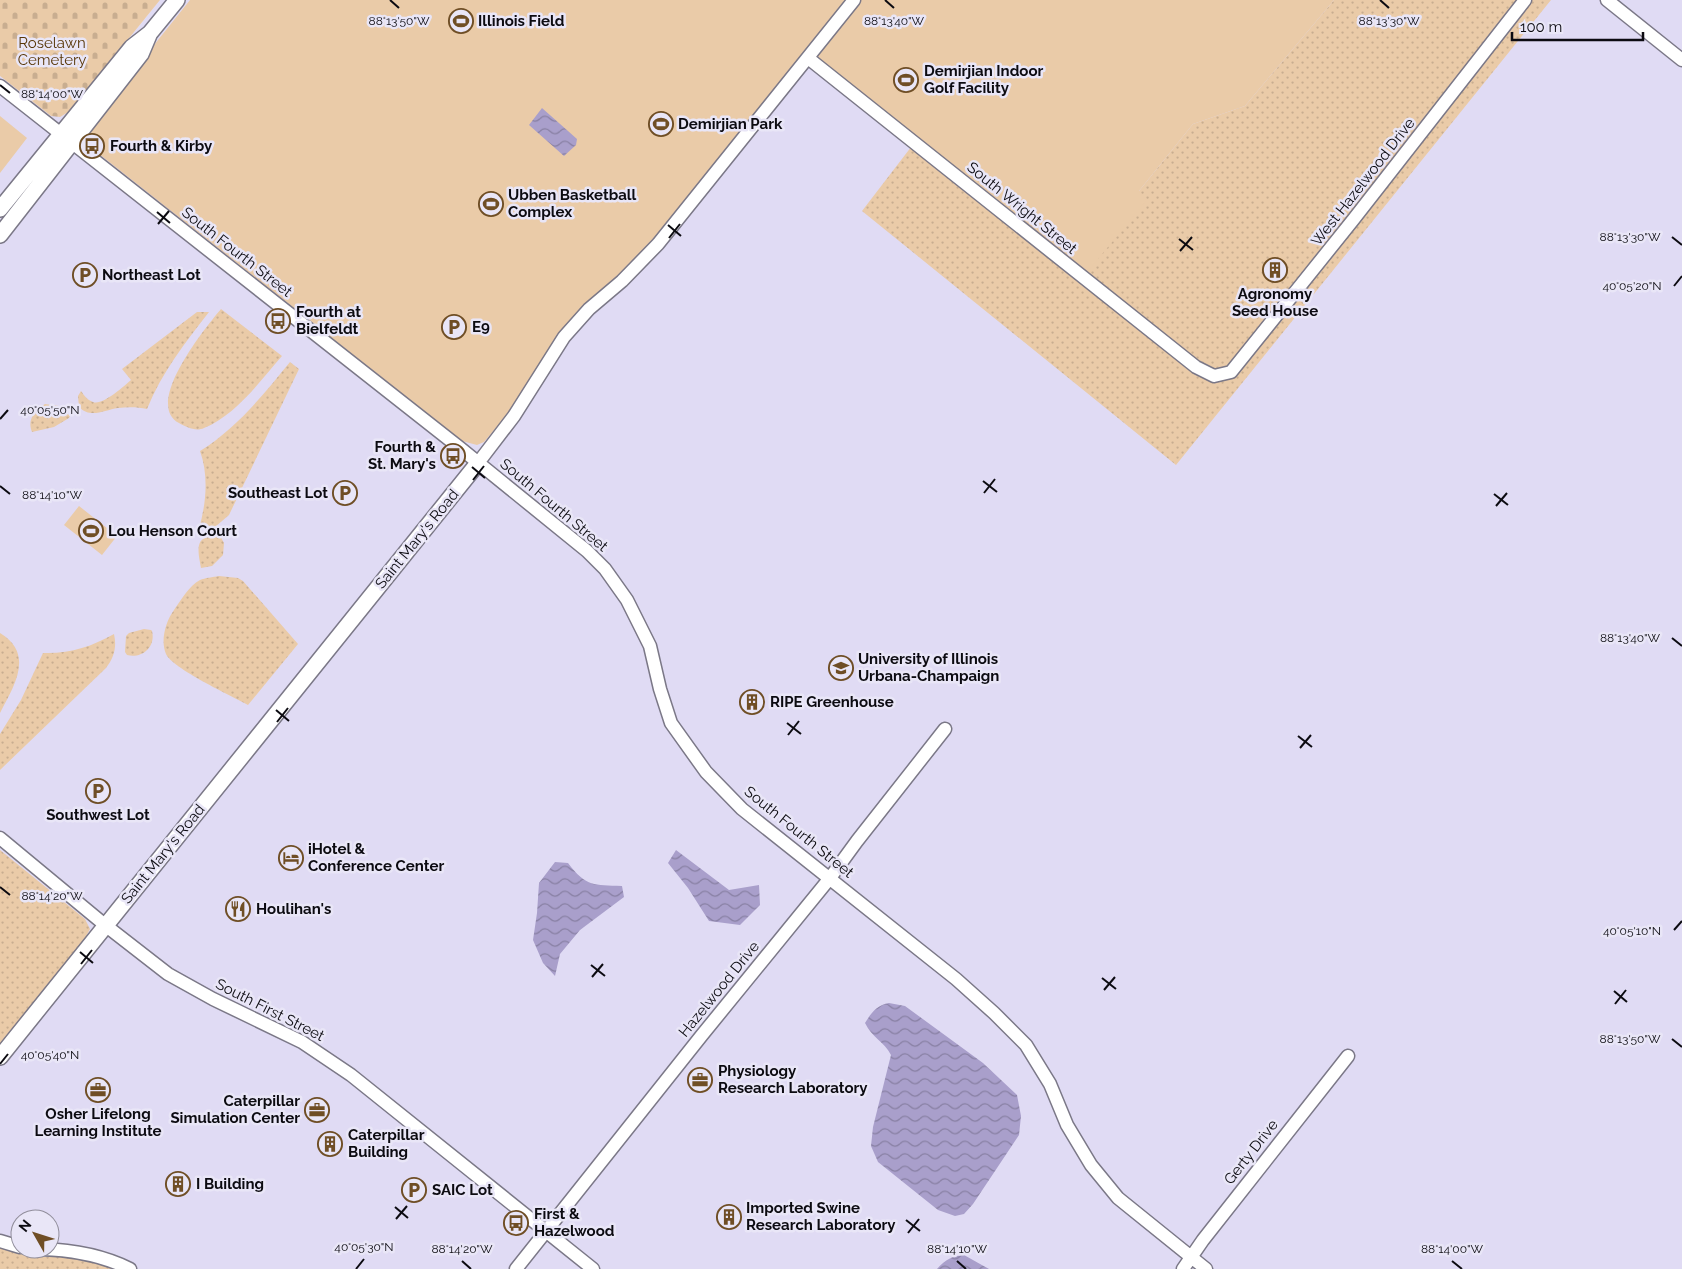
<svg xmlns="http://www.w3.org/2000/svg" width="1682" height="1269" viewBox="0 0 1682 1269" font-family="Raleway,sans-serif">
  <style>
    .built { fill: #e0dbf4; fill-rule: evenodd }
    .grass { fill: url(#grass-dots) }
    .cemetery { fill: url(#cemetery-stones) }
    .garden { fill: #eacba8 }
    .water { fill: url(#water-waves) }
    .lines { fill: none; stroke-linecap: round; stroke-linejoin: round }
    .minor-casing { stroke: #7b7887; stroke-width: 15 }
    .major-casing { stroke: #7b7887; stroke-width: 18 }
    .minor { stroke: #fff; stroke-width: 12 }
    .major { stroke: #fff; stroke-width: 15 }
    .ticks { fill: none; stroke: #0c0b11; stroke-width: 2 }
    .labels { text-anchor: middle; stroke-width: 5; stroke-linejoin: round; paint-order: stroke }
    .poi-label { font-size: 15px; font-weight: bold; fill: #0c0b11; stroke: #e9e6f7; text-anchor: start }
    .park-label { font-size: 15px; fill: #583708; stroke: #e9e6f7 }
    .street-label { font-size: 15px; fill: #0c0b11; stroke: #e9e6f7 }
    .ticks-label { font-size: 12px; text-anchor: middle; fill: #0c0b11; stroke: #e9e6f7; stroke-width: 5; stroke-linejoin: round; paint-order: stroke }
  </style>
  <defs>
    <pattern id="grass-dots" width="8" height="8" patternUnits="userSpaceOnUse" patternTransform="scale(1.25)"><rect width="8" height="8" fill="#eacba8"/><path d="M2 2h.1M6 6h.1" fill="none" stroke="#c8ad90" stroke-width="1.8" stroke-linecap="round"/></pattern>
    <pattern id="cemetery-stones" width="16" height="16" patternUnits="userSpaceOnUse" patternTransform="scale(1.25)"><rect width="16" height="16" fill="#eacba8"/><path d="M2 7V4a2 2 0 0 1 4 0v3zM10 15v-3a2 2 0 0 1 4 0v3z" fill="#c8ad90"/></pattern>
    <pattern id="water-waves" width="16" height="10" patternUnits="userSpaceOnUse" patternTransform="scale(1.25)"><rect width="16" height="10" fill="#a99fcb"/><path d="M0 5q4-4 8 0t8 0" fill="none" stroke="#8880a3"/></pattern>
  </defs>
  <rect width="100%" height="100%" fill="#e9e6f7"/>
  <path class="built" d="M160,0H1682V1269H0V76L51,116L71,111ZM20,1219H50V1249H20Z"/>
  <path class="grass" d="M1334,0H1551L1176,465L862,211L918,138L1139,191L1193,124L1245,106Z
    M221,309L282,356C260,381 236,415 204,428C196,432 186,427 179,423C143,404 206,327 221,309Z
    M197,312H209C185,343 162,372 147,409C138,407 128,407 118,408C104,410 91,419 79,407L78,396L81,391C84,395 87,400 93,402C102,406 123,387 131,380L122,369Z
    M290,362L299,369L229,515L215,527L199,529C206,504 209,476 200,451C237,428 263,395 290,362Z
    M45,404L59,406L70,416L69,418L54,427L32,432C27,420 34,411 45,404Z
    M219,534L224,543L223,555L212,566L201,568C200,561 195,544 203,539C207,537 214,537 219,534Z
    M219,576L238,578L243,581L298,644L248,705C232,696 173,669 166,654C160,640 166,621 174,610C181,600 189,586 200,580C205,578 213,577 219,576Z
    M144,629L151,630L152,631C156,647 142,659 127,655L125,652L126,636L129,633Z
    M0,633C35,654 14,686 0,713Z
    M114,634C117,647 114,658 106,668L0,770V734L21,700L43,653C69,654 91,647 114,634Z
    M0,850L85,919L90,929L82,944L0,1047Z
    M0,1248L33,1257H66L99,1263L114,1269H0Z"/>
  <path class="cemetery" d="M0,0H160L70,111L60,117L51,116L0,76Z"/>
  <path class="garden" d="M190,0H848L631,267L484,442L477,445L462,441L99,154C92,146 86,140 92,129L142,60Z
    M860,0H1334L1245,106L1193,124L1139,191L1146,201L1088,271L819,62L817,57L820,51Z
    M0,116L27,138L0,173Z
    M79,506L117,536L102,555L64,525Z"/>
  <path class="water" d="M542,108L577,139L576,145L564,156L529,125Z
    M676,850L729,890L759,885L760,905L740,925L709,921L688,888L668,863Z
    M555,862L568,863C586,887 594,885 622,886L624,897L580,930L560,954L555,976L543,963L533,940L537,913L539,883Z
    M889,1003L905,1006L983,1063L1017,1095L1021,1116L1019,1135L973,1204L964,1214L955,1216L938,1210L878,1162L871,1146L873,1127L891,1055C884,1041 872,1038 865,1023C871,1013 877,1005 889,1003Z
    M964,1255L989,1269H937C946,1259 952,1256 964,1255Z"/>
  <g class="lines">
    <defs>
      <path id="minor" d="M1607,0L1682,60
        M808,58L1196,367L1214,376L1231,372L1353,220L1525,0
        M0,86L460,448L587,551L605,569L627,600L650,646L660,689L671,723L706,772L742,809L956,979L994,1013L1026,1045L1050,1084L1067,1125L1091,1165L1118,1198L1206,1269
        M478,463L514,416L564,337L589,309L622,281L658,244L854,0
        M0,838L105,925L168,974L213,999L302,1042L351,1075L593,1269
        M0,1241L20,1247
        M42,1249C74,1250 102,1255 130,1269
        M516,1269L702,1035L830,878L857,841L945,729
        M1183,1269L1203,1240L1348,1056"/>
      <path id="major" d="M0,209L132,47L150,33L177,0
        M0,235L141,54L149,35
        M0,1057L478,463"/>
    </defs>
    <use href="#minor" class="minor-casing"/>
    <use href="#major" class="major-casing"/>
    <use href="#minor" class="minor"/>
    <use href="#major" class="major"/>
  </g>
  <path class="ticks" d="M390,0L399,8M885,0L894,8M1380,0L1389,8M0,85L10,93M157,212L170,223M158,224L169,211M668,225L681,236M1672,237L1682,245M669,238L680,224M1179,239L1193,250M1180,251L1192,237M1674,286L1682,276M0,419L8,410M472,467L485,478M473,480L484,466M983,481L997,492M0,486L10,494M984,493L995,479M1494,494L1508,505M1496,506L1507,493M1672,638L1682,646M276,710L289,721M277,722L288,708M787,723L801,734M788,735L799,721M1298,736L1312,747M1300,748L1311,735M0,887L10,895M1674,930L1682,921M80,952L93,963M81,964L92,950M591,965L605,976M592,977L603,964M1102,978L1116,989M1104,990L1115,977M1614,991L1627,1002M1615,1004L1626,990M1672,1039L1682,1047M0,1064L8,1054M395,1207L408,1218M396,1219L407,1206M906,1220L920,1231M908,1233L919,1219M462,1261L471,1269M957,1261L966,1269M1452,1261L1462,1269M356,1269L364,1259"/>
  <defs>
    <symbol id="stadium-ring" viewBox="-11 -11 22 22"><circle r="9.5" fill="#e9e6f7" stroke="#6f4e25" stroke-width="1.5"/><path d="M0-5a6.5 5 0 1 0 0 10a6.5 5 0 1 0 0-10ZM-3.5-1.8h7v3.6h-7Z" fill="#6f4e25"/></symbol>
    <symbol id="bus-ring" viewBox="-11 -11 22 22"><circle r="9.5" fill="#e9e6f7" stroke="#6f4e25" stroke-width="1.5"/><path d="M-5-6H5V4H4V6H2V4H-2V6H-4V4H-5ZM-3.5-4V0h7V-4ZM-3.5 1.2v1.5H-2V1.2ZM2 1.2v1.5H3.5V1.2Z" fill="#6f4e25"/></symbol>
    <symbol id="building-ring" viewBox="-11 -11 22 22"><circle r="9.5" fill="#e9e6f7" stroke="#6f4e25" stroke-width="1.5"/><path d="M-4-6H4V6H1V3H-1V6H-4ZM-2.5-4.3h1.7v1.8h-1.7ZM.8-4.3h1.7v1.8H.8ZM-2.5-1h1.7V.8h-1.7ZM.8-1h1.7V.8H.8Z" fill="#6f4e25"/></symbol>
    <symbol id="parking-ring" viewBox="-11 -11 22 22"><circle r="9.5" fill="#e9e6f7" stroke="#6f4e25" stroke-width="1.5"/><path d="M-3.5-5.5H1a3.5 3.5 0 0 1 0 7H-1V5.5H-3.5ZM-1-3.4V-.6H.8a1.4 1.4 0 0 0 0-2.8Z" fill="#6f4e25"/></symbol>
    <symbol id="university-ring" viewBox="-11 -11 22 22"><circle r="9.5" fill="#e9e6f7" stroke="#6f4e25" stroke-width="1.5"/><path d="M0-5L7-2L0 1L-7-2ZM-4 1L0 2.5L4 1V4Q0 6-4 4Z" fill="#6f4e25"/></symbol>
    <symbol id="hotel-ring" viewBox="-11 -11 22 22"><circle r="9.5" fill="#e9e6f7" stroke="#6f4e25" stroke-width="1.5"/><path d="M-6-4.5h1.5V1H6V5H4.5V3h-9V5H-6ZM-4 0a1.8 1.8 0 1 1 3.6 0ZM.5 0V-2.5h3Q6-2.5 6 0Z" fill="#6f4e25"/></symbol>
    <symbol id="restaurant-ring" viewBox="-11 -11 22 22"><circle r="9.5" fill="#e9e6f7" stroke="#6f4e25" stroke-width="1.5"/><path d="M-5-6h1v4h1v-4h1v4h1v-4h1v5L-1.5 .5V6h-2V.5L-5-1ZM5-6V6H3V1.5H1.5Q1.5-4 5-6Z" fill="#6f4e25"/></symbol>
    <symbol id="office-ring" viewBox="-11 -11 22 22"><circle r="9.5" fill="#e9e6f7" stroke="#6f4e25" stroke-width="1.5"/><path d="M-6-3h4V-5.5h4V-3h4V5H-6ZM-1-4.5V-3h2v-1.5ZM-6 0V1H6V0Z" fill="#6f4e25"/></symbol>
  </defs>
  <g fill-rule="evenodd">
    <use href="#stadium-ring" x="447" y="7" width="28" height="28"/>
    <use href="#stadium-ring" x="892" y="66" width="28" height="28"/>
    <use href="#stadium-ring" x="647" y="110" width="28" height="28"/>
    <use href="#bus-ring" x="78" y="132" width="28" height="28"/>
    <use href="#stadium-ring" x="477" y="190" width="28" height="28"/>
    <use href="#building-ring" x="1261" y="256" width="28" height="28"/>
    <use href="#parking-ring" x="71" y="261" width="28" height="28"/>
    <use href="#bus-ring" x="264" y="307" width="28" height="28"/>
    <use href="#parking-ring" x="440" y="313" width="28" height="28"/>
    <use href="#bus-ring" x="439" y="442" width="28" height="28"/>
    <use href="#parking-ring" x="331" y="479" width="28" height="28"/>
    <use href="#stadium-ring" x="77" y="517" width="28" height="28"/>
    <use href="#university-ring" x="827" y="654" width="28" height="28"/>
    <use href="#building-ring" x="738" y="688" width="28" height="28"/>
    <use href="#parking-ring" x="84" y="777" width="28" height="28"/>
    <use href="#hotel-ring" x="277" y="844" width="28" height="28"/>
    <use href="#restaurant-ring" x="224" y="895" width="28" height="28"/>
    <use href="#office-ring" x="686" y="1066" width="28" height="28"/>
    <use href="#office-ring" x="84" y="1076" width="28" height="28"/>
    <use href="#office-ring" x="303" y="1096" width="28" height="28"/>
    <use href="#building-ring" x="316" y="1130" width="28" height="28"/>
    <use href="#building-ring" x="164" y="1170" width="28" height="28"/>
    <use href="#parking-ring" x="400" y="1176" width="28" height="28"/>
    <use href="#building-ring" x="715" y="1203" width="28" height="28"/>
    <use href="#bus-ring" x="502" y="1209" width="28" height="28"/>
  </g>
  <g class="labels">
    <g class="poi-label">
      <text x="478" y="26">Illinois Field</text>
      <text x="924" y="76">Demirjian Indoor<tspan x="924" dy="17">Golf Facility</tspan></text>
      <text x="678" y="129">Demirjian Park</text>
      <text x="110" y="151">Fourth &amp; Kirby</text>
      <text x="508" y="200">Ubben Basketball<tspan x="508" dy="17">Complex</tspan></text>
      <text x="102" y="280">Northeast Lot</text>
      <text x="1275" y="299" text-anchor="middle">Agronomy<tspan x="1275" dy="17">Seed House</tspan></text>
      <text x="296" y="317">Fourth at<tspan x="296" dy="17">Bielfeldt</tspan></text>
      <text x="472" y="332">E9</text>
      <text x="436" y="452" text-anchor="end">Fourth &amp;<tspan x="436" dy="17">St. Mary's</tspan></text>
      <text x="328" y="498" text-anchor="end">Southeast Lot</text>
      <text x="108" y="536">Lou Henson Court</text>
      <text x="858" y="664">University of Illinois<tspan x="858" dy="17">Urbana-Champaign</tspan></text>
      <text x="770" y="707">RIPE Greenhouse</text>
      <text x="98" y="820" text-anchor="middle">Southwest Lot</text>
      <text x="308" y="854">iHotel &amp;<tspan x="308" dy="17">Conference Center</tspan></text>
      <text x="256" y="914">Houlihan's</text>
      <text x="718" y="1076">Physiology<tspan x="718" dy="17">Research Laboratory</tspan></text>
      <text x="300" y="1106" text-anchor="end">Caterpillar<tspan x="300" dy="17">Simulation Center</tspan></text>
      <text x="98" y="1119" text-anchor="middle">Osher Lifelong<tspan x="98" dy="17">Learning Institute</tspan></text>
      <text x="348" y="1140">Caterpillar<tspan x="348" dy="17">Building</tspan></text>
      <text x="196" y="1189">I Building</text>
      <text x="432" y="1195">SAIC Lot</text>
      <text x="746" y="1213">Imported Swine<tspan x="746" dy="17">Research Laboratory</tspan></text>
      <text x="534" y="1219">First &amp;<tspan x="534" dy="17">Hazelwood</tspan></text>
    </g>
    <g class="park-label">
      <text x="52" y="48">Roselawn<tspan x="52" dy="17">Cemetery</tspan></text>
    </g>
    <g class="street-label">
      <text transform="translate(1363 182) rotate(-52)" y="5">West Hazelwood Drive</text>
      <text transform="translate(1022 208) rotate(39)" y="5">South Wright Street</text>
      <text transform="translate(237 252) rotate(38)" y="5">South Fourth Street</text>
      <text transform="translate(554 505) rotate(40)" y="5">South Fourth Street</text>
      <text transform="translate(417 539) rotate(-51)" y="5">Saint Mary's Road</text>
      <text transform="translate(799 832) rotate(39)" y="5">South Fourth Street</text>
      <text transform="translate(163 854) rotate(-51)" y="5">Saint Mary's Road</text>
      <text transform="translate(719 989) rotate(-51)" y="5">Hazelwood Drive</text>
      <text transform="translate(270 1010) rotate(27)" y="5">South First Street</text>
      <text transform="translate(1251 1152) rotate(-52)" y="5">Gerty Drive</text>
    </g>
  </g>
  <g class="ticks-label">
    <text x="399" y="25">88°13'50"W</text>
    <text x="894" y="25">88°13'40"W</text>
    <text x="1389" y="25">88°13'30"W</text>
    <text x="52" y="98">88°14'00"W</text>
    <text x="1630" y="241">88°13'30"W</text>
    <text x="1632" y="290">40°05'20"N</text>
    <text x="50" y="414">40°05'50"N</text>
    <text x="52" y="499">88°14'10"W</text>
    <text x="1630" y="642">88°13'40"W</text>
    <text x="52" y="900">88°14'20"W</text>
    <text x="1632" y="935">40°05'10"N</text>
    <text x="1630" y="1043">88°13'50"W</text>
    <text x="50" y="1059">40°05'40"N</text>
    <text x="364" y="1251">40°05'30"N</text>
    <text x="462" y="1253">88°14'20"W</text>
    <text x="957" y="1253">88°14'10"W</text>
    <text x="1452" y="1253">88°14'00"W</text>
  </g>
  <g transform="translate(35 1234) rotate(309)"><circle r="24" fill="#e9e6f7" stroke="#918e9b"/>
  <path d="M0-4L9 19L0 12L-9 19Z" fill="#6f4e25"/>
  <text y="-8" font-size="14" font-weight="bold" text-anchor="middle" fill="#0c0b11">N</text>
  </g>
  <path d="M1512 32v8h131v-8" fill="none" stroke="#0c0b11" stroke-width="2.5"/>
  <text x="1520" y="32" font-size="15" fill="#0c0b11" stroke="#e9e6f7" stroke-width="4" paint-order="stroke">100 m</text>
</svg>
